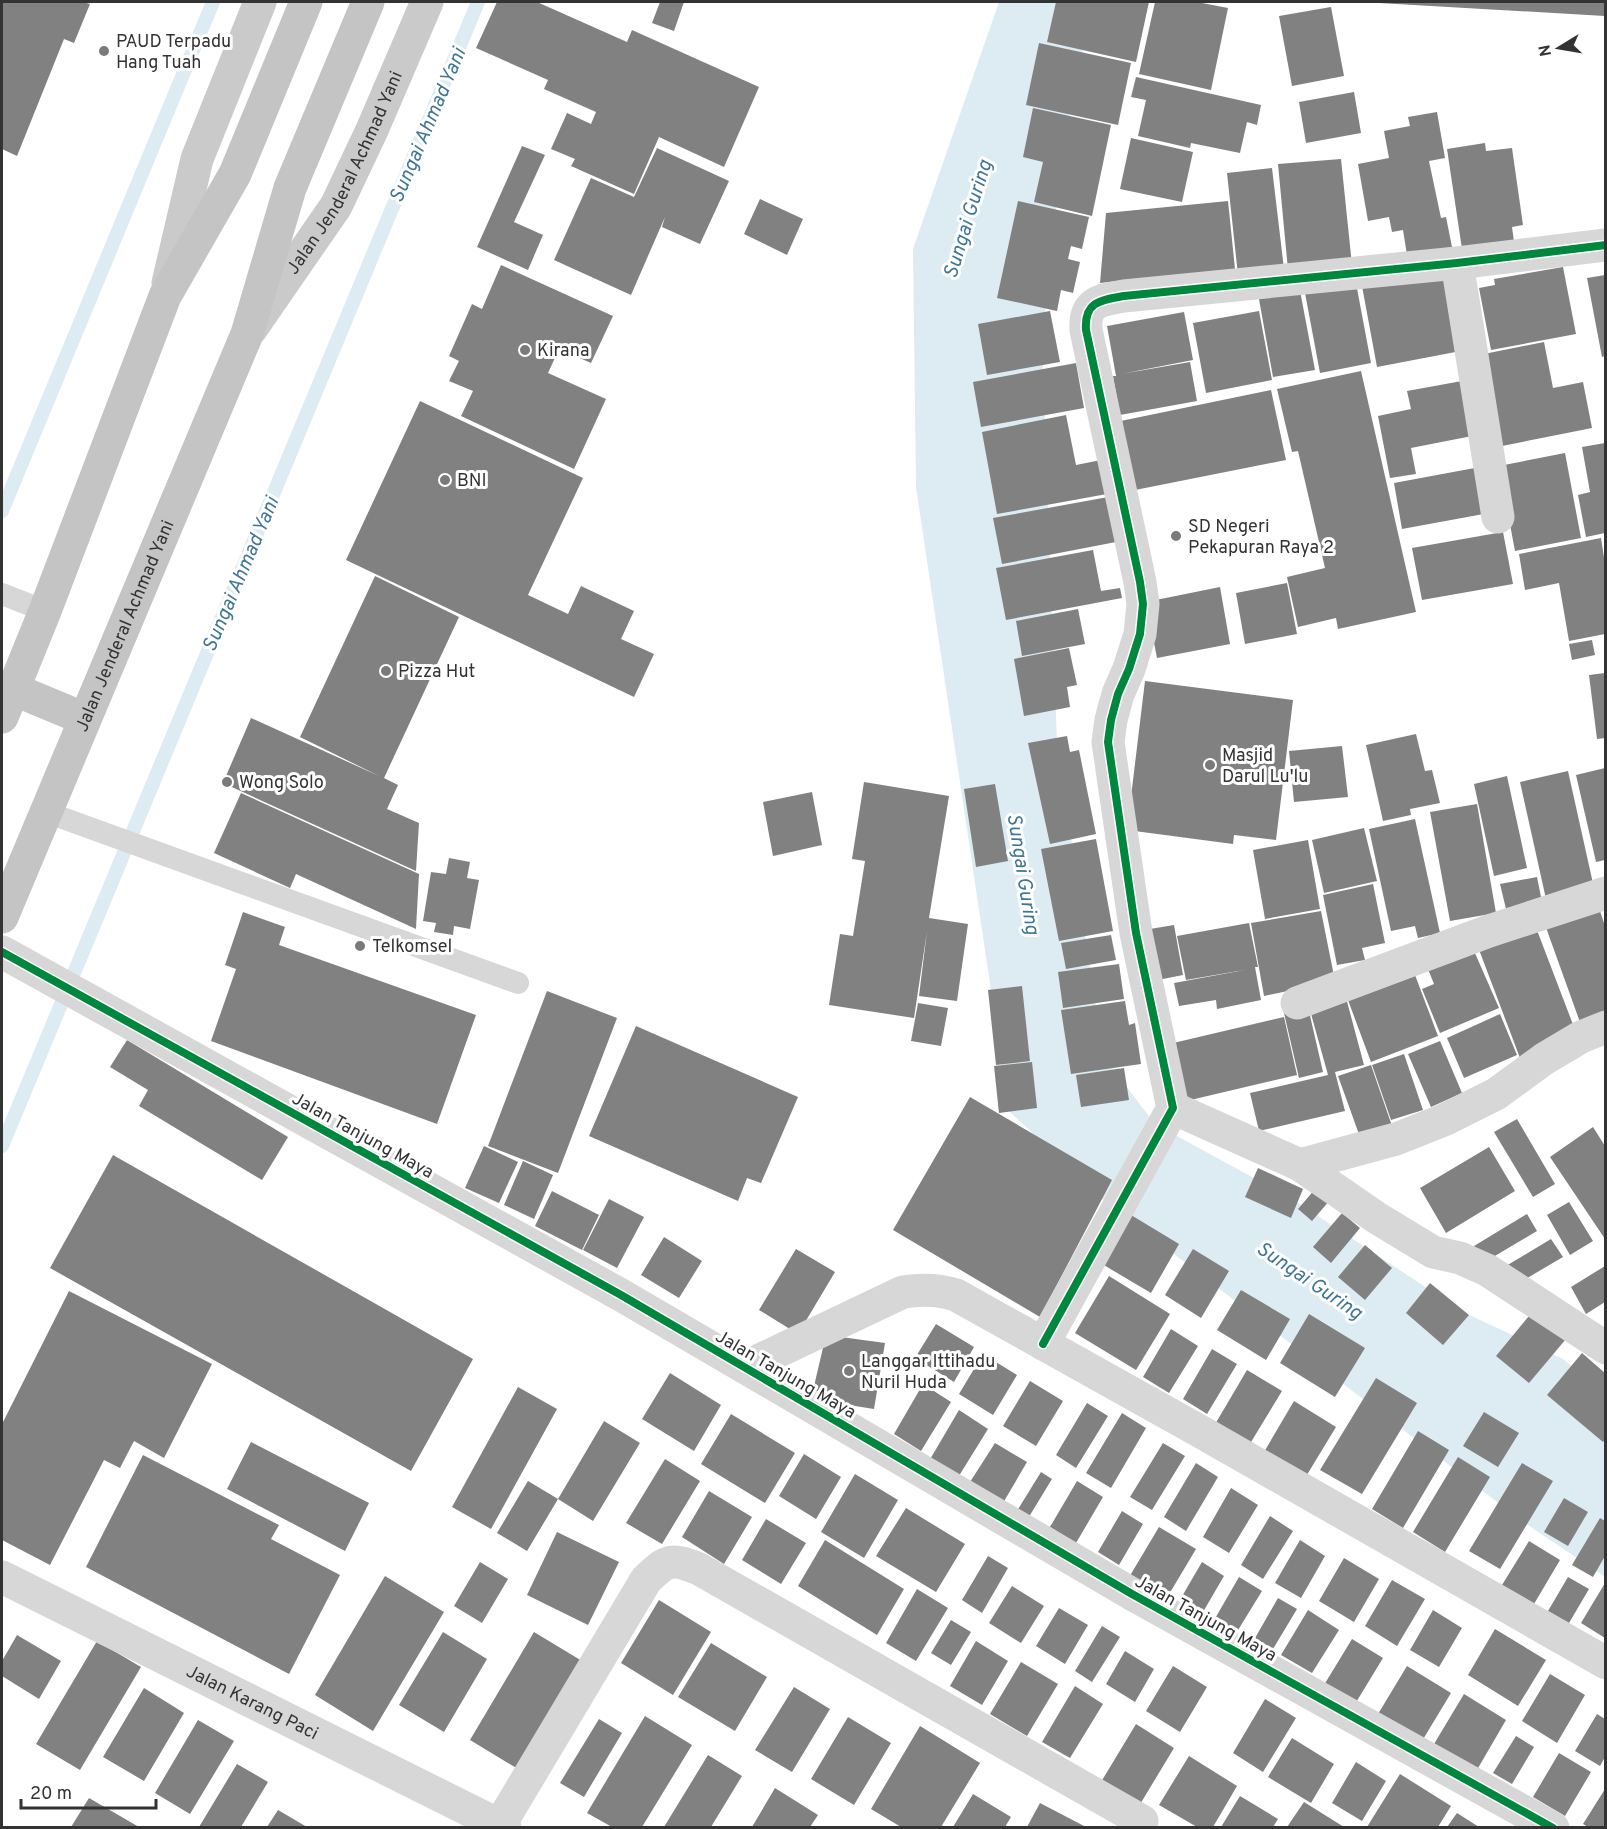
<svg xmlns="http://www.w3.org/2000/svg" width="1607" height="1829" viewBox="0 0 1607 1829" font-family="Overpass,sans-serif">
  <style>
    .water { fill: #ddebf3 }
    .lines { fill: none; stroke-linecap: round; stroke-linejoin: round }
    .stream { stroke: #ddebf3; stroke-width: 14 }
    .building { fill: #818181 }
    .lane { stroke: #d7d7d7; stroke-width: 22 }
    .street { stroke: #d7d7d7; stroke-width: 33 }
    .primary { stroke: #cacaca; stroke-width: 33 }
    .highway { stroke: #c4c4c4; stroke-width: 33 }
    .cycleway-casing { stroke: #fff; stroke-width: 11 }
    .cycleway { stroke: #00873e; stroke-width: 8 }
    .poi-dot { fill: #7a7a7a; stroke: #fff; stroke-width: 2 }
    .labels { text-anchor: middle; stroke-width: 6; stroke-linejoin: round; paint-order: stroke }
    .poi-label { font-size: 18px; fill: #333; stroke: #fff; text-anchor: start }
    .street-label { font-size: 18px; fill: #333; stroke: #fff }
    .water-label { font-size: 20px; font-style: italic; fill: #3f7597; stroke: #fff }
  </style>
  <rect width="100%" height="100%" fill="#fff"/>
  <path class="water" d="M999,2H1093L1063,143L1042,343L1057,743L1103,1056L1155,1124L1294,1200L1463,1312L1563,1359L1605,1393V1577L1522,1521L1101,1198L1009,1111L916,487L913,249Z"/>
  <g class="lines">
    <path class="stream" d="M2,511L213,2
      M2,1146L478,2"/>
  </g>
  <path class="building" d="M2,2H83L90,4L74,43L64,39L17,156L2,149Z
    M497,2H537L627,42L632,30L759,87L724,167L659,137L634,194L571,166L575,159L551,149L567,113L591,124L596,112L544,89L548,80L476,48Z
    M660,2H684L674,31L652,23Z
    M1056,2H1149L1136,62L1047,42Z
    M1155,2H1197L1228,8L1211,90L1139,74Z
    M1379,2H1605V16L1379,3Z
    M1331,7L1344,76L1292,86L1279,16Z
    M1039,43L1131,63L1118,125L1026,105Z
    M1136,77L1261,105L1257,125L1247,122L1240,153L1191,143L1190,148L1138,136L1146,100L1131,97Z
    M1354,92L1361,133L1306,143L1299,102Z
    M1033,108L1111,125L1092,216L1034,202L1043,162L1023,157Z
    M1437,112L1445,158L1429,161L1441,218L1446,217L1452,247L1407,255L1403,230L1392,232L1389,217L1368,221L1358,164L1389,158L1384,131L1410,126L1408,117Z
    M1131,138L1193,152L1182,202L1120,189Z
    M1485,143L1486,151L1512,148L1523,225L1512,227L1514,242L1462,249L1447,149Z
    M522,146L545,155L514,222L543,235L528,270L477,247Z
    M657,148L729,181L700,244L662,227L665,217L631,295L554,260L591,178L634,197Z
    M1341,159L1352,265L1288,270L1278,164Z
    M1272,168L1284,269L1238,275L1227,173Z
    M760,199L803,219L787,255L744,234Z
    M1018,201L1089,217L1082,249L1071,246L1068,259L1080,262L1073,293L1061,290L1057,311L997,298Z
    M1228,201L1235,269L1100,283L1106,213Z
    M501,265L613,316L591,363L559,349L548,373L606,399L574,469L461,416L473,391L449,381L459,361L449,356L472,304L482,309Z
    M1563,267L1576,334L1491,350L1479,288L1495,285L1494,279Z
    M1450,269L1466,350L1377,367L1362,286Z
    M1605,275V356L1602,357L1587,278Z
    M1298,280L1315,370L1273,377L1257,288Z
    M1356,283L1371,363L1320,373L1305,293Z
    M1050,311L1060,362L987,375L978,324Z
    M1259,311L1272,380L1206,393L1193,323Z
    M1184,312L1193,360L1121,374L1190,362L1197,401L1120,415L1113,376H1116L1107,326Z
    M1544,342L1553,388L1583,382L1592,428L1497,447L1479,355Z
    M1076,363L1084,408L981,427L973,382Z
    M1361,371L1416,612L1338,629L1336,618L1298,627L1287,577L1325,568L1298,451L1292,452L1277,389Z
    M1462,381L1472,436L1411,448L1416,474L1390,478L1378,416L1411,409L1407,391Z
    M1271,390L1286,460L1125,492L1111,423Z
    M420,401L583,478L528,595L568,614L581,586L634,611L621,639L654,654L634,697L346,560Z
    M1066,415L1076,465L1101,460L1107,494L997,514L982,432Z
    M1605,443V533L1586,537L1578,495L1590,492L1582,447Z
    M1565,453L1581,538L1515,551L1499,466Z
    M1480,467L1489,513L1402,529L1394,483Z
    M1108,497L1116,542L1002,564L993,518Z
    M1503,532L1513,584L1422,600L1412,548Z
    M1601,538L1605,564V634L1569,641L1559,583L1525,590L1519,554Z
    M1093,550L1101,591L1120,588L1122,598L1006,620L996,568Z
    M375,576L459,617L384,778L398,785L387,809L419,823L416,871L223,783L251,718L379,776L300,737Z
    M1287,583L1297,634L1245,644L1236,593Z
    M1220,587L1230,644L1157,658L1146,602Z
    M1078,609L1085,644L1022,656L1016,621Z
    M1592,640L1595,655L1572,660L1569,644Z
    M1069,648L1077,685L1067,687L1070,707L1024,716L1014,659Z
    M1605,673V738L1597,739L1589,675Z
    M1145,681L1293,700L1276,840L1234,835L1233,844L1127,830Z
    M1416,734L1425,771L1432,770L1440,803L1410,809L1411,815L1383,821L1366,745Z
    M1067,736L1070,752L1079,750L1096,834L1050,844L1028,743Z
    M1342,746L1348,797L1294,802L1289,751Z
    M1605,768V860L1596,862L1576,775Z
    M1568,771L1594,888L1546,899L1520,782Z
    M1507,776L1527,868L1494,876L1474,784Z
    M864,782L949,796L929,918L968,924L957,1001L919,996L927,931L914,1018L829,1005L840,934L853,936L865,861L852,859Z
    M995,784L1008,861L976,867L964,789Z
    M812,792L822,845L773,856L763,802Z
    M241,793L419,874L416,929L296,874L290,888L214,853Z
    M1477,804L1496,913L1450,921L1430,812Z
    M1415,819L1440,933L1418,938L1415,926L1391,931L1369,829Z
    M1364,828L1377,881L1324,893L1312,840Z
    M1096,839L1113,931L1059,941L1041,849Z
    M1308,840L1320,909L1265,919L1253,850Z
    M449,858L470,862L467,878L479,880L470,929L454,926L453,935L434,932L436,923L423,921L431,872L446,874Z
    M1537,877L1542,902L1506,909L1500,884Z
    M1373,884L1385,943L1362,948L1365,960L1337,965L1323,895Z
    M1597,902L1605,926V1016L1581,1025L1544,922Z
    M1321,911L1335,981L1264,996L1251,923Z
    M243,912L285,927L279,945L476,1015L437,1124L211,1041L236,969L225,965Z
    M1249,923L1258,967H1255L1261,1000L1217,1009L1216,1000L1179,1006L1174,983L1250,969L1186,980L1177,936Z
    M1174,925L1183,975L1153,981L1144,930Z
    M1535,925L1577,1035L1520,1058L1478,947Z
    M1111,935L1116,960L1066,969L1061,943Z
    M1471,944L1499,1008L1440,1033L1422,989L1434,984L1426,964Z
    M1119,964L1124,999L1063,1008L1058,972Z
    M1412,967L1438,1036L1371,1062L1345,992Z
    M1022,986L1030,1061L996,1065L988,990Z
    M547,991L617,1018L558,1173L488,1146Z
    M1345,994L1364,1065L1335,1072L1345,1111L1259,1131L1250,1093L1328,1075L1308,1003Z
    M1125,1001L1129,1025L1135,1023L1141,1064L1071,1074L1061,1010Z
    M918,1003L948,1008L941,1046L911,1041Z
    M1308,1007L1323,1072L1299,1078L1284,1013Z
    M1500,1014L1517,1055L1464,1078L1447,1038Z
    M1284,1017L1297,1075L1182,1102L1169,1044Z
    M636,1026L798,1097L761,1183L747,1178L738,1201L589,1136Z
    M127,1040L288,1137L262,1180L139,1106L148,1090L110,1067Z
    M1440,1041L1462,1093L1431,1107L1408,1054Z
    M1404,1054L1423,1110L1391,1120L1372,1065Z
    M1032,1062L1037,1108L999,1113L994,1066Z
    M1371,1065L1392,1126L1360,1137L1338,1076Z
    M1124,1068L1129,1100L1081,1107L1076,1075Z
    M970,1097L1112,1180L1040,1317L893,1230Z
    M1517,1119L1555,1184L1533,1197L1494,1132Z
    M1593,1127L1605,1146V1239L1550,1157Z
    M484,1146L518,1162L499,1203L465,1188Z
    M1489,1147L1515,1191L1446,1233L1420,1188Z
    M113,1155L473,1359L411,1471L50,1268Z
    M523,1161L553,1175L534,1219L504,1205Z
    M1258,1168L1303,1189L1291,1218L1245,1197Z
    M1316,1188L1330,1200L1312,1221L1298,1209Z
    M552,1191L599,1215L582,1250L535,1226Z
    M609,1199L644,1217L617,1268L583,1250Z
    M1569,1202L1593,1241L1570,1255L1547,1215Z
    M1342,1213L1360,1228L1331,1263L1313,1247Z
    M1527,1214L1537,1231L1483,1263L1474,1246Z
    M1131,1215L1179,1244L1151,1293L1102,1264Z
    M664,1237L702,1261L679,1298L641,1275Z
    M1551,1239L1563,1257L1517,1284L1506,1266Z
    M1365,1245L1392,1268L1365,1300L1338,1277Z
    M796,1249L835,1272L798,1334L759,1310Z
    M1193,1249L1229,1271L1201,1318L1165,1295Z
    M1605,1266V1302L1586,1314L1571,1287Z
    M1109,1276L1170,1314L1136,1370L1075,1333Z
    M1430,1283L1469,1315L1443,1345L1406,1313Z
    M1241,1290L1290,1319L1266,1360L1217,1330Z
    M69,1291L212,1364L164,1458L134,1441L120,1468L104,1460L50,1565L2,1540V1424Z
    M1533,1311L1566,1339L1529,1383L1496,1356Z
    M1309,1314L1365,1348L1335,1397L1280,1363Z
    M936,1324L974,1347L954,1382L915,1358Z
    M1171,1329L1198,1346L1169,1393L1143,1377Z
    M826,1335L885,1343L874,1409L811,1399Z
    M1212,1349L1237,1364L1207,1414L1183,1399Z
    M1582,1353L1605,1373V1439L1603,1442L1547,1395Z
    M983,1354L1017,1375L993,1415L959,1394Z
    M1247,1370L1282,1391L1248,1447L1214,1426Z
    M670,1373L721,1405L694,1451L642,1419Z
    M1376,1378L1417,1403L1362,1494L1320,1470Z
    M1030,1381L1063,1401L1036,1446L1003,1426Z
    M923,1384L951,1402L921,1451L894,1434Z
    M518,1387L557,1409L491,1529L452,1507Z
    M1294,1401L1336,1427L1305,1478L1264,1452Z
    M1087,1403L1108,1416L1076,1468L1056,1455Z
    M959,1410L988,1429L957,1479L929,1461Z
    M1484,1412L1519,1433L1498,1467L1463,1446Z
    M1122,1413L1146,1428L1111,1488L1086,1473Z
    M731,1414L795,1453L765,1503L701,1464Z
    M604,1421L640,1443L593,1521L558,1499Z
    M1418,1431L1449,1450L1403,1528L1372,1509Z
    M251,1442L369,1503L345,1551L227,1489Z
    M995,1443L1027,1462L1003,1503L970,1482Z
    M1163,1443L1185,1456L1152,1510L1130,1497Z
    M804,1454L841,1477L816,1519L779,1496Z
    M143,1455L279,1525L271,1539L340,1575L289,1674L86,1567Z
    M1458,1457L1490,1477L1445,1552L1413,1532Z
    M665,1459L700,1481L662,1544L626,1523Z
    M1196,1463L1218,1477L1186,1531L1164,1517Z
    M1522,1463L1553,1481L1500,1569L1469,1551Z
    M1041,1472L1052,1479L1027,1520L1015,1514Z
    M855,1474L898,1500L864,1558L821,1532Z
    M528,1481L558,1499L527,1551L497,1533Z
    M1077,1481L1103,1497L1076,1543L1050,1527Z
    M1231,1488L1258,1505L1229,1553L1203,1537Z
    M709,1491L752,1517L724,1564L682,1537Z
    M1564,1498L1588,1512L1568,1546L1544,1532Z
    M906,1508L965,1544L936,1592L876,1556Z
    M1122,1511L1143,1524L1119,1565L1098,1552Z
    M1270,1516L1293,1531L1263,1579L1241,1565Z
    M1600,1518L1605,1521V1556L1593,1577L1572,1565Z
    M766,1519L806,1543L781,1584L742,1560Z
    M1159,1527L1196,1549L1165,1601L1128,1579Z
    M557,1532L619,1562L588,1625L527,1595Z
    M825,1540L904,1589L877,1635L798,1586Z
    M1300,1540L1325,1556L1301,1598L1275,1583Z
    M1529,1541L1560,1560L1534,1604L1502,1585Z
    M988,1556L1008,1568L982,1613L962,1600Z
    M1344,1558L1379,1579L1354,1622L1319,1601Z
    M480,1562L508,1579L482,1623L454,1606Z
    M1202,1562L1224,1576L1203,1612L1181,1598Z
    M385,1576L444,1612L373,1731L315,1695Z
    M1239,1577L1262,1591L1235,1635L1213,1622Z
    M1568,1577L1589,1589L1569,1623L1548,1611Z
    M1392,1580L1425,1599L1397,1646L1365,1626Z
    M1605,1583V1638L1581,1623Z
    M1012,1586L1044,1606L1021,1643L989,1623Z
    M917,1589L948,1608L916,1661L886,1643Z
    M1278,1598L1297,1609L1273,1649L1255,1638Z
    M659,1600L711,1632L673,1695L621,1663Z
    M1059,1608L1088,1625L1065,1664L1036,1646Z
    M1308,1610L1339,1630L1312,1673L1281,1655Z
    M1433,1610L1462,1628L1439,1667L1410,1650Z
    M951,1620L971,1632L951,1665L931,1653Z
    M1102,1626L1120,1637L1092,1682L1075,1671Z
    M1495,1629L1546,1660L1518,1706L1468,1675Z
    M443,1632L487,1659L444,1732L399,1705Z
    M534,1632L582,1661L518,1769L470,1740Z
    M17,1635L61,1661L39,1699L2,1676V1661Z
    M1352,1639L1383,1658L1355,1704L1324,1685Z
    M97,1641L141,1667L80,1770L36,1744Z
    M976,1641L1008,1661L982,1705L950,1686Z
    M711,1643L767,1677L735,1731L678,1697Z
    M1125,1651L1154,1669L1135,1702L1106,1684Z
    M1021,1662L1058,1684L1027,1736L990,1714Z
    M1173,1666L1207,1687L1180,1732L1146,1711Z
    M1407,1666L1451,1693L1419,1746L1375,1719Z
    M1550,1674L1585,1695L1557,1743L1522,1721Z
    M1075,1686L1103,1704L1070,1758L1042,1742Z
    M794,1687L830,1709L792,1772L755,1750Z
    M144,1688L184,1713L144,1781L103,1757Z
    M1464,1694L1506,1720L1474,1775L1431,1749Z
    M1265,1699L1296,1718L1263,1772L1233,1753Z
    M1597,1714L1605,1719V1757L1600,1766L1575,1751Z
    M645,1716L692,1745L642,1827H612L587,1813Z
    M848,1717L891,1743L854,1805L811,1779Z
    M599,1719L622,1733L584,1797L560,1783Z
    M198,1720L234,1741L190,1814L155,1793Z
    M1136,1724L1174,1748L1139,1806L1101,1782Z
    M920,1726L980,1763L941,1827H901L871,1809Z
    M1516,1736L1534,1747L1512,1784L1493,1773Z
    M1292,1738L1334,1764L1311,1803L1268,1777Z
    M1559,1753L1591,1772L1565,1816L1533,1797Z
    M708,1755L742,1776L711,1827H664Z
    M1189,1756L1237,1786L1213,1827H1197L1159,1805Z
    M1356,1762L1386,1781L1362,1821L1332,1803Z
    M237,1764L268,1782L241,1827H199Z
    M1400,1774L1451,1806L1438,1827H1367Z
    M775,1788L818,1815L810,1827H752Z
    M1605,1789V1827H1588L1583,1824Z
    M973,1794L1011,1817L1005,1827H953Z
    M1240,1796L1278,1819L1273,1827H1221Z
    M89,1798L139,1827H71Z
    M1304,1802L1344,1827H1287Z
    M1040,1803L1086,1827H1027Z
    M278,1810L307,1827H267Z
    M1457,1813L1479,1827H1447Z"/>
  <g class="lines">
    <path class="lane" d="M2,594L45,611
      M46,812L518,983"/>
    <g class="street">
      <path d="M1457,263L1498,517"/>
      <path d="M2,952L621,1295L1132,1594L1553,1828"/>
      <path d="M1297,1003L1489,931L1606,893"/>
      <path d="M1173,1108L1300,1165L1377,1218L1433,1252L1460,1258L1487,1270L1606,1348"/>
      <path d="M1300,1165L1396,1139L1444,1120L1496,1094L1544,1059L1581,1037L1606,1027"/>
      <path d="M1043,1344L1173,1108L1136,933L1108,742L1111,720L1118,694L1129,669L1140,634L1143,604L1140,582L1086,330C1084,302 1100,300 1124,296L1457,263L1606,245"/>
      <path d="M745,1367L903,1292C922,1289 938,1289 956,1295L1203,1433L1606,1663"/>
      <path id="s1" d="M2,1577L505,1828"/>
      <path d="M498,1828L646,1580C667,1559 672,1558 699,1569L1142,1821L1138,1828"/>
    </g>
    <g class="primary">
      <path d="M168,283L197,159L260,2"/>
      <path id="s2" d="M251,329L336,206L372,130L427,2"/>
    </g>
    <g class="highway">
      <path d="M13,689L85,719"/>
      <path d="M2,717L45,611L165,296L235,174L306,2"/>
      <path id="s3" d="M2,917L247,334L290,188L368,2"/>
    </g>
    <defs>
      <path id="cycleway" d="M2,952L621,1295L1132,1594L1553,1828
        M1043,1344L1173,1108L1136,933L1108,742L1111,720L1118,694L1129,669L1140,634L1143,604L1140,582L1086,330C1084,302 1100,300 1124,296L1457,263L1606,245"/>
    </defs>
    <use href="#cycleway" class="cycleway-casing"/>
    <use href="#cycleway" class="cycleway"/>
  </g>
  <g class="poi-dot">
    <circle cx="104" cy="51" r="6"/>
    <circle cx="525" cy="350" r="6"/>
    <circle cx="445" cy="480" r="6"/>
    <circle cx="1176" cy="536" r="6"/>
    <circle cx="386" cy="671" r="6"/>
    <circle cx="1210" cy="765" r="6"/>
    <circle cx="227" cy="782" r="6"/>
    <circle cx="360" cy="946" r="6"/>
    <circle cx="849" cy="1371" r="6"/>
  </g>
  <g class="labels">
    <g class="poi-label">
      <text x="116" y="47">PAUD Terpadu<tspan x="116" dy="21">Hang Tuah</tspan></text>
      <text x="537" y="356">Kirana</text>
      <text x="457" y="486">BNI</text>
      <text x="1188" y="532">SD Negeri<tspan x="1188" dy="21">Pekapuran Raya 2</tspan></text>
      <text x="398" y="677">Pizza Hut</text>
      <text x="1222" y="761">Masjid<tspan x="1222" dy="21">Darul Lu'lu</tspan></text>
      <text x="239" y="788">Wong Solo</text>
      <text x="372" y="952">Telkomsel</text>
      <text x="861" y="1367">Langgar Ittihadu<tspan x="861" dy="21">Nuril Huda</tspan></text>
    </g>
    <g class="street-label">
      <text dy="6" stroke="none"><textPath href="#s2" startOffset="183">Jalan Jenderal Achmad Yani</textPath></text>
      <text dy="6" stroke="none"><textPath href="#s3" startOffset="316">Jalan Jenderal Achmad Yani</textPath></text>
      <text transform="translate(363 1135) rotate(29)" y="6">Jalan Tanjung Maya</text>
      <text transform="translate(786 1374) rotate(30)" y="6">Jalan Tanjung Maya</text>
      <text transform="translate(1206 1618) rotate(29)" y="6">Jalan Tanjung Maya</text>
      <text dy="6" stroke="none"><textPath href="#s1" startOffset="280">Jalan Karang Paci</textPath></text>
    </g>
    <g class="water-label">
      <text transform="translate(427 125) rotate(-67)" y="7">Sungai Ahmad Yani</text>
      <text transform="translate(967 219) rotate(-73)" y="7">Sungai Guring</text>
      <text transform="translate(240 574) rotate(-67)" y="7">Sungai Ahmad Yani</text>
      <text transform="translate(1024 874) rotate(81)" y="7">Sungai Guring</text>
      <text transform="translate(1310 1280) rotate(34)" y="7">Sungai Guring</text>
    </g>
  </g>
  <rect width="1607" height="1829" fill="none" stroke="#333333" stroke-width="6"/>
  <g transform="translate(1559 48) rotate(259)" stroke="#ffffff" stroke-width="4.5" paint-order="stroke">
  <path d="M0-4.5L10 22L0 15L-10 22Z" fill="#333333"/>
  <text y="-9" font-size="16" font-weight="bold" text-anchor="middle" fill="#333333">N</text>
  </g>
  <path d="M21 1799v9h135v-9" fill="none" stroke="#333333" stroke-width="3"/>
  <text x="30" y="1799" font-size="18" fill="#333333" stroke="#ffffff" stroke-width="4.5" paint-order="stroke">20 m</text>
</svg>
